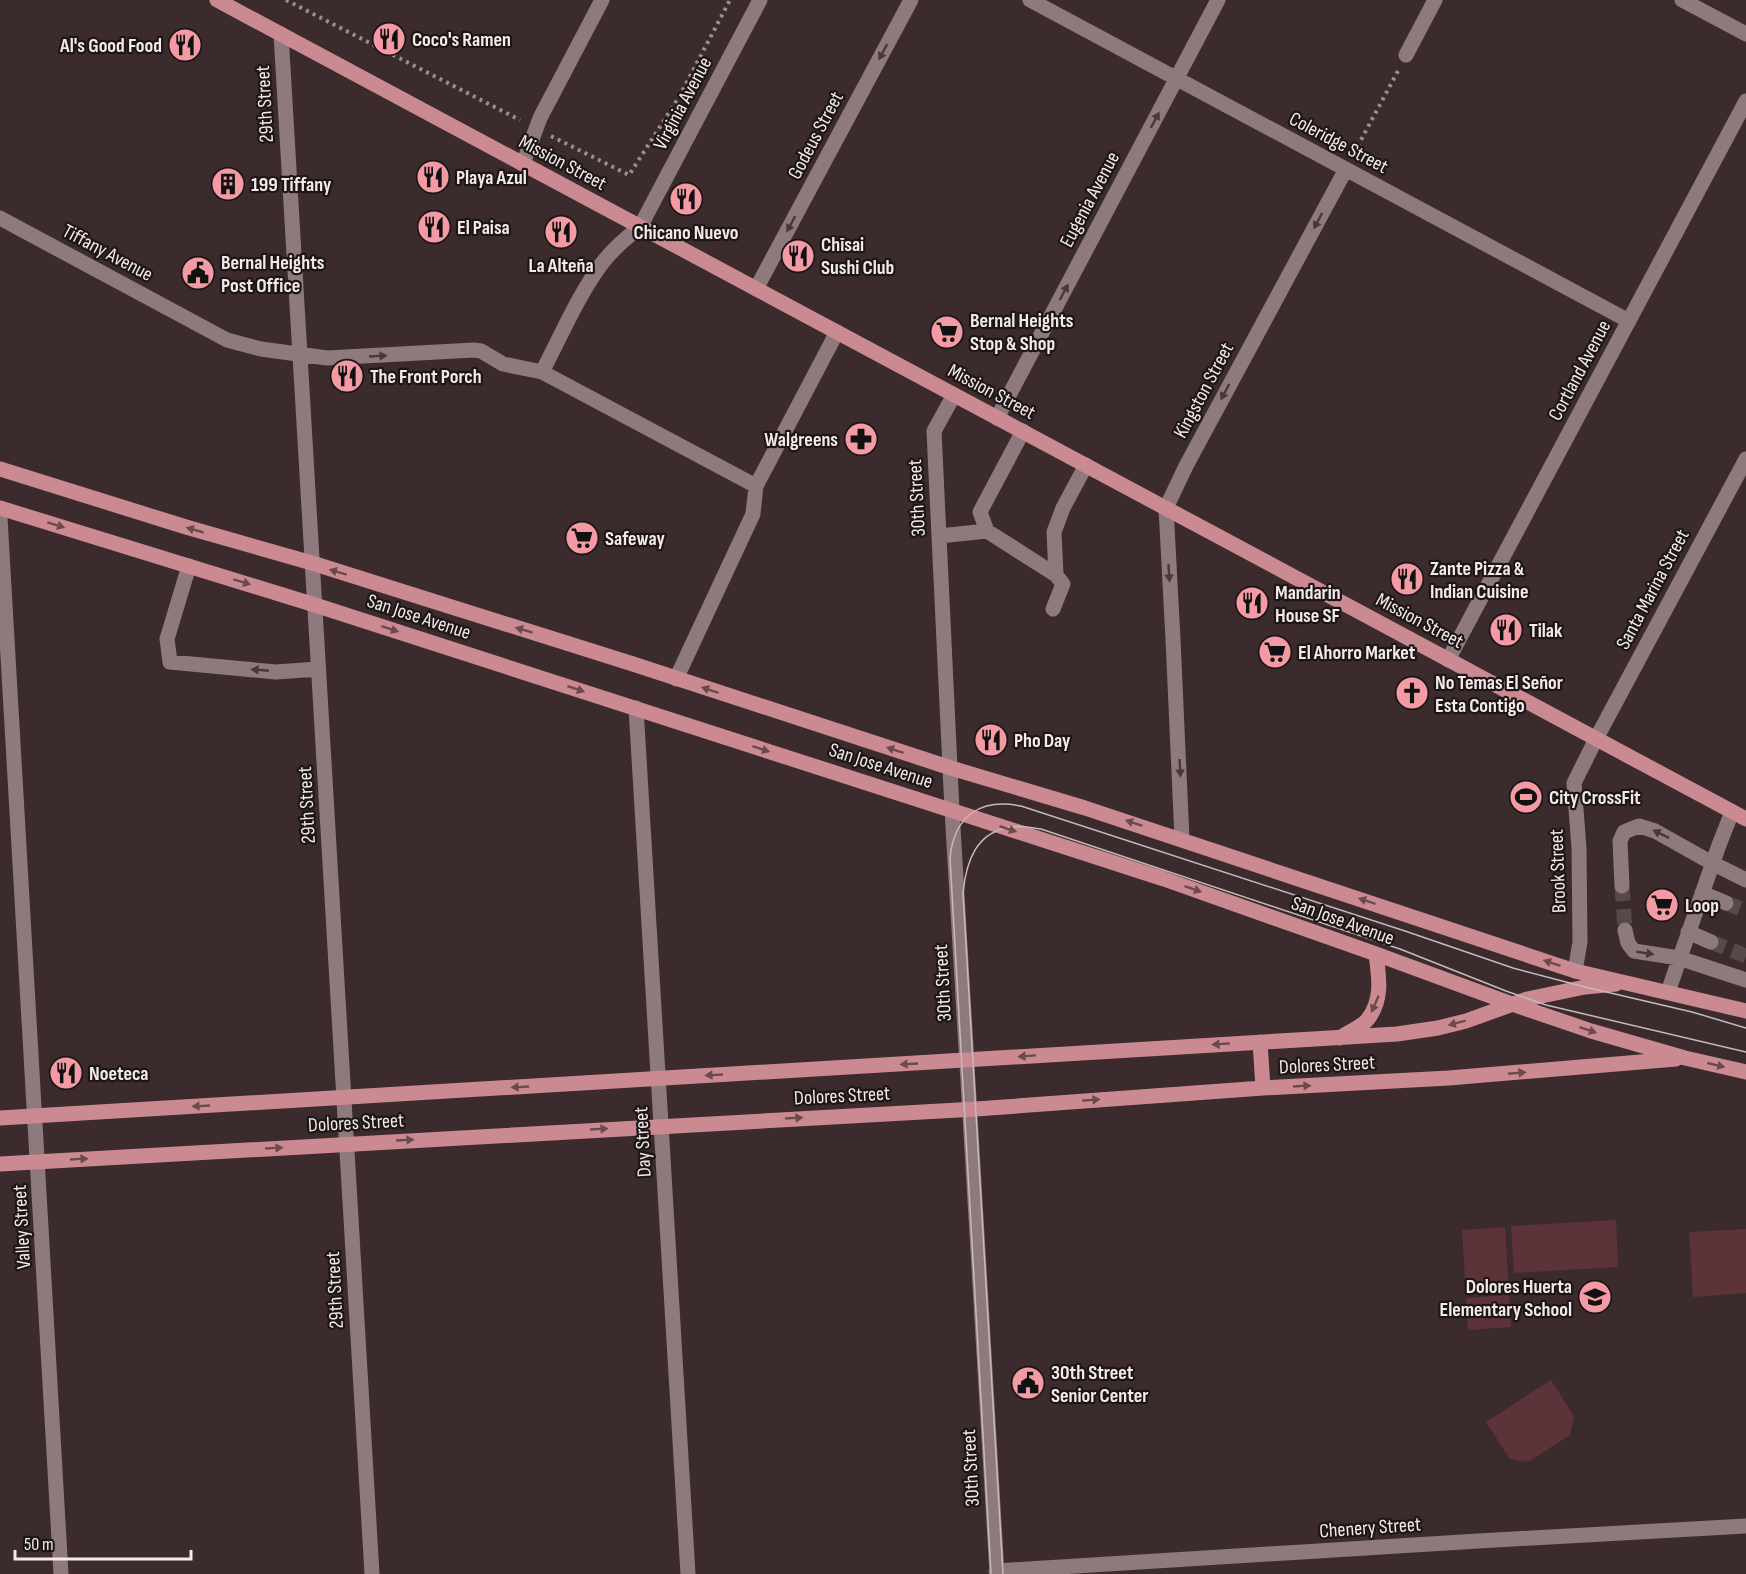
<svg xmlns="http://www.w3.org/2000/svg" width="1746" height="1574" viewBox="0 0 1746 1574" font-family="'Sofia Sans Condensed',sans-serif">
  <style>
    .green { fill: #5c3338 }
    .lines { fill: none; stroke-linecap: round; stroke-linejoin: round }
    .minor-tunnel { stroke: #574849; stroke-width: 15; stroke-dasharray: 15 8; stroke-linecap: butt }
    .path { stroke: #9c8e8f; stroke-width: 4; stroke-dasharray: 3 4.5; stroke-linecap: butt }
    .minor { stroke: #8e7a7c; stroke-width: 15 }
    .major { stroke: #cb8a92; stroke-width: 15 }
    .tram { stroke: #c7babb; stroke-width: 1.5 }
    .oneway { fill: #45393a }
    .oneway2 { fill: #6b4a4e }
    .labels { text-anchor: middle; stroke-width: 4.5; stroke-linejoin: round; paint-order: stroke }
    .poi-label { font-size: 20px; font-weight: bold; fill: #f5e9ea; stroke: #1d1616; text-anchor: start }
    .street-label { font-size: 20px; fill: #f5e9ea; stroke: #1d1616 }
  </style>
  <rect width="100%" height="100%" fill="#3b2b2d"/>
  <path class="green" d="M1616,1220L1618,1267L1514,1273L1511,1226Z
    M1505,1227L1509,1291L1466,1294L1462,1230Z
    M1746,1229V1293L1693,1297L1689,1232Z
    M1509,1295L1511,1327L1468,1330L1466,1298Z
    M1551,1380L1574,1416L1570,1435L1528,1462L1510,1459L1486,1422Z"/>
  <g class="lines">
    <path class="minor-tunnel" d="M1622,886L1625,930
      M1726,903L1746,911
      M1711,942L1746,956"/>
    <path class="path" d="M286,0L520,120
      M551,136L629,175L679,97L730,0
      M1354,153L1399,69"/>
    <path class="minor" d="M1030,0L1629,321
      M1682,0L1746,34
      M281,34L372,1574
      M1406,55L1435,0
      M523,164L540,118L602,0
      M0,218L227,340L261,349L327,358L474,350L481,351L503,364L542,372
      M756,289L911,0
      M954,395L934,431L952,810L997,1574
      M997,418L1218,0
      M756,486L542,372C561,336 578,295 603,262C614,248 627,237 640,227L760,0
      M0,518L61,1574
      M987,531L980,512L1023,431
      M939,536L987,531L1056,575L1054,532L1063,508L1086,465
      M189,566L167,639L170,662L276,672L318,669
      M1053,609L1063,584L1056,575
      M1448,660L1746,101
      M676,679L753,514L756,486L837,332
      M636,708L688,1574
      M1182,839L1173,639L1166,508L1186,466L1346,169
      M1622,886L1620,841L1624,832L1639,826L1655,831L1712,863L1746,880
      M1702,893L1726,903
      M1625,930L1628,943L1634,951L1679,958L1746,980
      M1688,932L1711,942
      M1575,971L1580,942L1579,848L1574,783L1596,739L1746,459
      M1668,992L1719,845L1732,812
      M996,1571L1478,1541L1746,1526"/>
    <path class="major" d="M217,0L1746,819
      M0,469L186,527L312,563L633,664L951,768L1085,808L1575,971L1746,1011
      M0,508L315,605L1164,879L1376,954L1512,1004L1591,1031L1685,1058L1746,1072
      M1340,1038C1348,1032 1362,1027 1368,1019C1383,999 1379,977 1376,954
      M1260,1042L1263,1088
      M0,1118L1397,1034L1438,1028L1466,1021L1527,999L1585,987L1616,984
      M0,1164L976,1109L1263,1088L1449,1078L1676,1059"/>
    <path class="tram" d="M991,1574L950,858C954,816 980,798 1021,806L1405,931L1513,968L1585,987L1692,1012L1746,1028
      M1003,1574L963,893C966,862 976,831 1012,827C1021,825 1031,828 1041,829L1400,949L1506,991L1546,1005L1746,1052"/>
  </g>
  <defs><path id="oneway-solid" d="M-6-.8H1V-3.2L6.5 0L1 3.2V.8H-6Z" transform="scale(1.5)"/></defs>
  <g class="oneway">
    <use href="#oneway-solid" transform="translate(883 52) rotate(118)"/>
    <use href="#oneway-solid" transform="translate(1155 120) rotate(-62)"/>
    <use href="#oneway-solid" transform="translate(1318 221) rotate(118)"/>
    <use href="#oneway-solid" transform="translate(791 224) rotate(118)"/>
    <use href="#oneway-solid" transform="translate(1064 292) rotate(-62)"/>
    <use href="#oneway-solid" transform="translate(378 356) rotate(-3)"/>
    <use href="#oneway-solid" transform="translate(1225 392) rotate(118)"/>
    <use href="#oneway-solid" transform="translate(1169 573) rotate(87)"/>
    <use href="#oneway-solid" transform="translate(260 670) rotate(-175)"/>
    <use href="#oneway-solid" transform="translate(1180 768) rotate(87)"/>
    <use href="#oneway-solid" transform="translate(1661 834) rotate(-154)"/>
    <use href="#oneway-solid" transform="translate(1645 953) rotate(9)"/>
  </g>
  <g class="oneway2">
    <use href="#oneway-solid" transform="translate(56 525) rotate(17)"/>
    <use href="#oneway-solid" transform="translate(195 530) rotate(-164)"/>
    <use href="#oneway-solid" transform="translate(338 572) rotate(-163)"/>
    <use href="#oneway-solid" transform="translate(242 582) rotate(17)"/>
    <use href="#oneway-solid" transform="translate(390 629) rotate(18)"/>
    <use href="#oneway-solid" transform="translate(524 630) rotate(-163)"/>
    <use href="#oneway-solid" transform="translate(576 689) rotate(18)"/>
    <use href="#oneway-solid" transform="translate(710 690) rotate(-162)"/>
    <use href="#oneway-solid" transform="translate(761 749) rotate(18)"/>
    <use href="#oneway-solid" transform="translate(895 750) rotate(-162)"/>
    <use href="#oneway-solid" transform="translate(1134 823) rotate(-162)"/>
    <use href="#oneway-solid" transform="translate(1008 829) rotate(18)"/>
    <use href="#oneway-solid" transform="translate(1193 889) rotate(19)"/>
    <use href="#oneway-solid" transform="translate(1367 901) rotate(-162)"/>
    <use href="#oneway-solid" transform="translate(1552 963) rotate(-162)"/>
    <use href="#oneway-solid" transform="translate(1375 1004) rotate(114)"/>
    <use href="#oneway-solid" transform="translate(1457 1023) rotate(165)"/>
    <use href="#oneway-solid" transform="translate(1588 1030) rotate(18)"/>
    <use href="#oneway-solid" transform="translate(1221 1044) rotate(176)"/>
    <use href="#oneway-solid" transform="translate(1027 1056) rotate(176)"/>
    <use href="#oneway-solid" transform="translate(909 1064) rotate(177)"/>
    <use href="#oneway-solid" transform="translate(1716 1065) rotate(13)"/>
    <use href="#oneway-solid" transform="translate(1517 1073) rotate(-5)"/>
    <use href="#oneway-solid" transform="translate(714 1075) rotate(177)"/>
    <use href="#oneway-solid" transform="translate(1302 1086) rotate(-3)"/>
    <use href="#oneway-solid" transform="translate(520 1087) rotate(177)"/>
    <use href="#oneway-solid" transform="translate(1091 1100) rotate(-4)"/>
    <use href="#oneway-solid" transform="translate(201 1106) rotate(177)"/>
    <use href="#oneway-solid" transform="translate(794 1118) rotate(-3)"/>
    <use href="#oneway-solid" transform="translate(599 1129) rotate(-3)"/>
    <use href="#oneway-solid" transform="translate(405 1140) rotate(-3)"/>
    <use href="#oneway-solid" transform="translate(274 1148) rotate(-3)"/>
    <use href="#oneway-solid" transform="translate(79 1159) rotate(-3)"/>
  </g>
  <defs>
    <symbol id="restaurant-disc" viewBox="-11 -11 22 22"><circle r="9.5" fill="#f49aa5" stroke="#1d1616"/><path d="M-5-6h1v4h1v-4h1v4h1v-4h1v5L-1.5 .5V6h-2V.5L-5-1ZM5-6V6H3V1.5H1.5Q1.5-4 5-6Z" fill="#111"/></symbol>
    <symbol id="building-disc" viewBox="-11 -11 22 22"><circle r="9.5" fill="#f49aa5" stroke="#1d1616"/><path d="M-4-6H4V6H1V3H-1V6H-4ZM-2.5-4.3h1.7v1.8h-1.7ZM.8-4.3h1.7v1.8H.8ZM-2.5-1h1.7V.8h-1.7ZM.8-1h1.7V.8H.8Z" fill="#111"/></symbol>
    <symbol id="civic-disc" viewBox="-11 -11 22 22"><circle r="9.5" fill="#f49aa5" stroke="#1d1616"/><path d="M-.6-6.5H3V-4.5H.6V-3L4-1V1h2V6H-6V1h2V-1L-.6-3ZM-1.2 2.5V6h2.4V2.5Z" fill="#111"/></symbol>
    <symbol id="supermarket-disc" viewBox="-11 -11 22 22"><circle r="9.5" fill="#f49aa5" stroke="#1d1616"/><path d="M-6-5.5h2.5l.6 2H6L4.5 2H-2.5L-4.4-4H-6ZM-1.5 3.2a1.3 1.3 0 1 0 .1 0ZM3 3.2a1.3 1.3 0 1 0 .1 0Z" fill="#111"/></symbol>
    <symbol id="pharmacy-disc" viewBox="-11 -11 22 22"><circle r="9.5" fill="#f49aa5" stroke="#1d1616"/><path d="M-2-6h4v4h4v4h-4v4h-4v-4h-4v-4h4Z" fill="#111"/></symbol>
    <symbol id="church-disc" viewBox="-11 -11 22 22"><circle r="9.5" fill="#f49aa5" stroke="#1d1616"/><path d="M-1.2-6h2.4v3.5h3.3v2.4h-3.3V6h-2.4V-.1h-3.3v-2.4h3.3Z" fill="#111"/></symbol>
    <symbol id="stadium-disc" viewBox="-11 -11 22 22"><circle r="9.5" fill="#f49aa5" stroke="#1d1616"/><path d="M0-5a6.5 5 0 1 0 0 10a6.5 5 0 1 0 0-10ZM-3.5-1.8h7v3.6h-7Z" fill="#111"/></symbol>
    <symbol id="school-disc" viewBox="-11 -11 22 22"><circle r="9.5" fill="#f49aa5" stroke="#1d1616"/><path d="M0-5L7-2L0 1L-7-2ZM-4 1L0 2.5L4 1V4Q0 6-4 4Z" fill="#111"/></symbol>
  </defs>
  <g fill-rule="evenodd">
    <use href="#restaurant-disc" x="370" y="20" width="38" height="38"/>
    <use href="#restaurant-disc" x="166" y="26" width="38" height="38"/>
    <use href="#restaurant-disc" x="414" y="158" width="38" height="38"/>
    <use href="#building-disc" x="209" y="165" width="38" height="38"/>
    <use href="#restaurant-disc" x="667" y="180" width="38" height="38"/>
    <use href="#restaurant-disc" x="415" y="208" width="38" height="38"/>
    <use href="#restaurant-disc" x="542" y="213" width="38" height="38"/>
    <use href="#restaurant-disc" x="779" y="237" width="38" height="38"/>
    <use href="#civic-disc" x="179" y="254" width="38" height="38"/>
    <use href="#supermarket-disc" x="928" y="313" width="38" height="38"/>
    <use href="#restaurant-disc" x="328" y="357" width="38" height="38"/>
    <use href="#pharmacy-disc" x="842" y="420" width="38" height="38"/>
    <use href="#supermarket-disc" x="563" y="519" width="38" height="38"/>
    <use href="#restaurant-disc" x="1388" y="560" width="38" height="38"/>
    <use href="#restaurant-disc" x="1233" y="584" width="38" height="38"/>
    <use href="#restaurant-disc" x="1487" y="611" width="38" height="38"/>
    <use href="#supermarket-disc" x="1256" y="633" width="38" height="38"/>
    <use href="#church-disc" x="1393" y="674" width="38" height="38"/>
    <use href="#restaurant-disc" x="972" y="721" width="38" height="38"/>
    <use href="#stadium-disc" x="1507" y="778" width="38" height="38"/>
    <use href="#supermarket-disc" x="1643" y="886" width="38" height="38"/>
    <use href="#restaurant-disc" x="47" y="1054" width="38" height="38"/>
    <use href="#school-disc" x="1576" y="1278" width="38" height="38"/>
    <use href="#civic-disc" x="1009" y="1364" width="38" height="38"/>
  </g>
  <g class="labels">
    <g class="poi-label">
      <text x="412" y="46">Coco's Ramen</text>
      <text x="162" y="52" text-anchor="end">Al's Good Food</text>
      <text x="456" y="184">Playa Azul</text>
      <text x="251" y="191">199 Tiffany</text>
      <text x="457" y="234">El Paisa</text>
      <text x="686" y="239" text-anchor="middle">Chicano Nuevo</text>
      <text x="821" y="251">Chīsai<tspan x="821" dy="23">Sushi Club</tspan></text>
      <text x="221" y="269">Bernal Heights<tspan x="221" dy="23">Post Office</tspan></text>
      <text x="561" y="272" text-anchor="middle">La Alteña</text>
      <text x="970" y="327">Bernal Heights<tspan x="970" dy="23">Stop &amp; Shop</tspan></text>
      <text x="370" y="383">The Front Porch</text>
      <text x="838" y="446" text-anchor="end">Walgreens</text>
      <text x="605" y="545">Safeway</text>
      <text x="1430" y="575">Zante Pizza &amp;<tspan x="1430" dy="23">Indian Cuisine</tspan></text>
      <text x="1275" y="599">Mandarin<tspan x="1275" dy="23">House SF</tspan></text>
      <text x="1529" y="637">Tilak</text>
      <text x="1298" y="659">El Ahorro Market</text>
      <text x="1435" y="689">No Temas El Señor<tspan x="1435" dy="23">Esta Contigo</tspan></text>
      <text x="1014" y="747">Pho Day</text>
      <text x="1549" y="804">City CrossFit</text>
      <text x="1685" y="912">Loop</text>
      <text x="89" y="1080">Noeteca</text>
      <text x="1572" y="1293" text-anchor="end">Dolores Huerta<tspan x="1572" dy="23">Elementary School</tspan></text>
      <text x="1051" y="1379">30th Street<tspan x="1051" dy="23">Senior Center</tspan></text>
    </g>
    <g class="street-label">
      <text transform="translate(682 103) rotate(-62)" y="7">Virginia Avenue</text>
      <text transform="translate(264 104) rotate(-93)" y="7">29th Street</text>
      <text transform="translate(815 135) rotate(-62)" y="7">Godeus Street</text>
      <text transform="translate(1339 142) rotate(28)" y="7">Coleridge Street</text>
      <text transform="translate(563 162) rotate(28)" y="7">Mission Street</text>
      <text transform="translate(1089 199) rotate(-62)" y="7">Eugenia Avenue</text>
      <text transform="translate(108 252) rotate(28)" y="7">Tiffany Avenue</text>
      <text transform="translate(1579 370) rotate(-62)" y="7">Cortland Avenue</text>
      <text transform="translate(1203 390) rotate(-62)" y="7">Kingston Street</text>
      <text transform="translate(992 391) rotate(28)" y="7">Mission Street</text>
      <text transform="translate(916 498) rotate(-93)" y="7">30th Street</text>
      <text transform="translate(1652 589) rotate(-62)" y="7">Santa Marina Street</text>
      <text transform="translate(419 616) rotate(18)" y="7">San Jose Avenue</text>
      <text transform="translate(1420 620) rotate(28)" y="7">Mission Street</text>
      <text transform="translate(881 765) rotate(18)" y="7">San Jose Avenue</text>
      <text transform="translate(306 805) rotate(-93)" y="7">29th Street</text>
      <text transform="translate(1557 871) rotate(-92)" y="7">Brook Street</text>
      <text transform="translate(1343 920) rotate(20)" y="7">San Jose Avenue</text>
      <text transform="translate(942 983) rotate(-93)" y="7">30th Street</text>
      <text transform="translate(1327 1064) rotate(-3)" y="7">Dolores Street</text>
      <text transform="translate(842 1095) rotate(-3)" y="7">Dolores Street</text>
      <text transform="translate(356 1122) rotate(-3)" y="7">Dolores Street</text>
      <text transform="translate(642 1142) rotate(-93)" y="7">Day Street</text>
      <text transform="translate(21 1227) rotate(-93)" y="7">Valley Street</text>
      <text transform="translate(334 1290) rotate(-93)" y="7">29th Street</text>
      <text transform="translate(970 1468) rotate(-93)" y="7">30th Street</text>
      <text transform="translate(1370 1527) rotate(-4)" y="7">Chenery Street</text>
    </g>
  </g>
  <path d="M15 1550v9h176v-9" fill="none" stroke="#f5e9ea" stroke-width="3"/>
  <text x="24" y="1550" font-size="18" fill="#f5e9ea" stroke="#1d1616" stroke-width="4.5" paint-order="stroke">50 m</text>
</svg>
